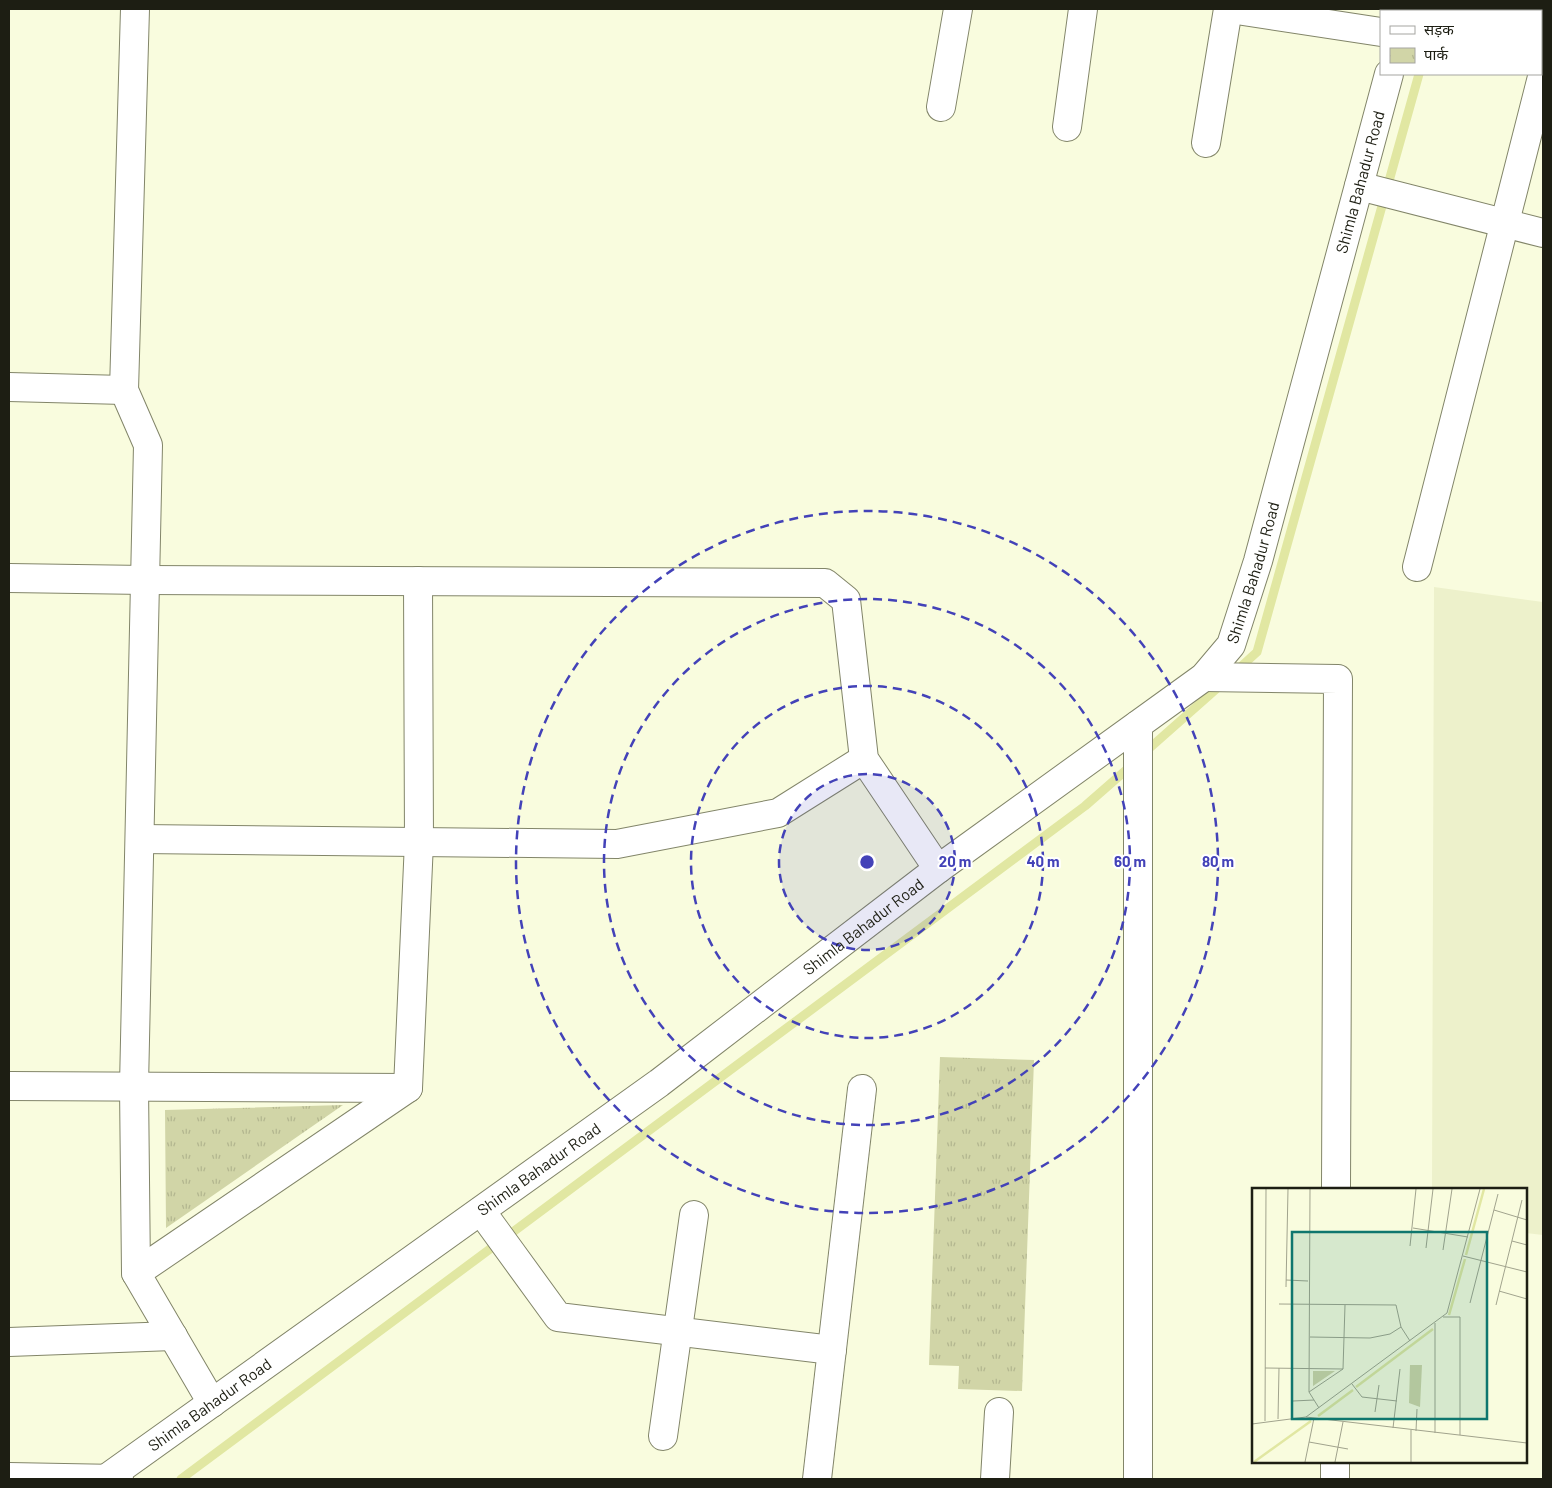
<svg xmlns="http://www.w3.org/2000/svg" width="1552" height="1488" viewBox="0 0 1552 1488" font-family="Barlow,'Noto Sans Devanagari',sans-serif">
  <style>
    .built { fill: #edf1cb }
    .park { fill: url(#park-tufts) }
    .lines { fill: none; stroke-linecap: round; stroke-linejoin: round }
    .stream { stroke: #e1e7a2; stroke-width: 9 }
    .minor-casing { stroke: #828569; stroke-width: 30 }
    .minor { stroke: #fff; stroke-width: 28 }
    .ring { fill: none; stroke: #4342b8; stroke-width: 2.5; stroke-dasharray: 9 6 }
    .labels { text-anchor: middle; stroke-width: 4; stroke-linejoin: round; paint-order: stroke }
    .street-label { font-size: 16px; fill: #1d1e13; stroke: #fff }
    .inset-river { fill: none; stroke: #e1e7a2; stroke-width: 2.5 }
    .inset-road { fill: none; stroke: #a1a38d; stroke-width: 1 }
    .view { fill: #0f766e; fill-opacity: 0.15; stroke: #0f766e; stroke-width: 2.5 }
    .inset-edge { fill: none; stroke: #1d1e13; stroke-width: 2.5 }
    .centre { fill: #4342b8; stroke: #fff; stroke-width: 2.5 }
    .ring-label { font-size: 15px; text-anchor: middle; font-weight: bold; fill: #4342b8; stroke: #fff; stroke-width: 4; stroke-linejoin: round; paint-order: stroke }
  </style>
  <defs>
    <pattern id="park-tufts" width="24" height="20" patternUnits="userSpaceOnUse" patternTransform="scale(1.25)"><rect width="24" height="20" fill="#d1d5a7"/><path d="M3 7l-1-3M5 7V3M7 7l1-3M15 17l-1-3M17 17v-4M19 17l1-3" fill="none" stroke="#b3b68f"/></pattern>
  </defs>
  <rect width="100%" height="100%" fill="#f9fcde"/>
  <path class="built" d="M1434,587L1543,602V1235L1526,1233V1189H1432Z"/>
  <path class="park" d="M940,1057L1034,1060L1022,1391L958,1389L959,1366L929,1365Z
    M343,1105L166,1228L165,1110Z"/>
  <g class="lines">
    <path class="stream" d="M1436,11L1437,9
      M1235,672L1257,652L1419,74
      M1144,753L1222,684
      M181,1479L1085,806L1133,764"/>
    <defs>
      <g id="minor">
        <path d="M135,9L124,390L148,445L134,1086L136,1273L212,1403"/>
        <path d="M1230,9L1381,32"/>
        <path d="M1406,11V9"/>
        <path d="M941,107L958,9"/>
        <path d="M1067,127L1083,9"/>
        <path d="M1206,143L1228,9"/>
        <path d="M1359,186L1543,233"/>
        <path d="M9,387L124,390"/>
        <path d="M1417,567L1543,73"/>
        <path d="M9,578L145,580L825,583L846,600L864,759L938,869"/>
        <path d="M1204,677L1338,679L1336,1189"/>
        <path d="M140,839L617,844L778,813L864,759"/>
        <path d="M9,1086L408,1088"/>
        <path d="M481,1211L558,1317L832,1350"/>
        <path d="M136,1273L408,1088L419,842L418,581"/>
        <path d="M9,1342L173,1336"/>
        <path d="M663,1436L694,1215"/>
        <path d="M9,1477L119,1479"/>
        <path id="s1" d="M107,1478L659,1083L938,869L1204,677L1231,645L1258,561L1389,74"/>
        <path d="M817,1479L862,1089"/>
        <path d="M995,1479L999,1412"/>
        <path d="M1138,1479V725"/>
        <path d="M1335,1479V1462"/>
      </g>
    </defs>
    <use href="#minor" class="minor-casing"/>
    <use href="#minor" class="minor"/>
  </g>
  <circle cx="867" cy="862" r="88" fill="#4342b8" fill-opacity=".12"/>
  <g class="ring">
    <circle cx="867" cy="862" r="88"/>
    <circle cx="867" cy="862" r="176"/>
    <circle cx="867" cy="862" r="263"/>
    <circle cx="867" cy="862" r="351"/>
  </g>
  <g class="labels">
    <g class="street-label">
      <text dy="6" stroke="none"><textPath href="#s1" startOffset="1881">Shimla Bahadur Road</textPath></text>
      <text dy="6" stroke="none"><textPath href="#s1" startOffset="1476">Shimla Bahadur Road</textPath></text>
      <text dy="6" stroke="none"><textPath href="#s1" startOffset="936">Shimla Bahadur Road</textPath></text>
      <text dy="6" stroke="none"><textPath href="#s1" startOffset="531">Shimla Bahadur Road</textPath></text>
      <text dy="6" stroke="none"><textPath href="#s1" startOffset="126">Shimla Bahadur Road</textPath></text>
    </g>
  </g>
  <g transform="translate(1252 1188)">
    <rect width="275" height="275" fill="#f9fcde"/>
    <path d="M158,177H170L168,219L157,215ZM61,183H83L61,198Z" fill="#d1d5a7"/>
    <path class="inset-river" d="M214,67L232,1M197,127L213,71M104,199L181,141M66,228L101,202M2,274L59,233"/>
    <path class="inset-road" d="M58,1L57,204L67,220M242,22L275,32M161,40L216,49M260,53L275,57M158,58L164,1M174,60L181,1M191,62L200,1M211,68L275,84M34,92L56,93M34,99L36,1M247,103L275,111M218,115L246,6M27,116L144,117L149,139L158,153M244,117L270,12M191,129H208V247M58,149L118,150L138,146L149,139M13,180L91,181M100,196L110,209L145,213M57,204L91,181L93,117M41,213L62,212M123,224L127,197M54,229L195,125L228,1M26,231L27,180M13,233L14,1M0,236L54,229L275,255M141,240L148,181M164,243L165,221M183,245V135M57,254L96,261M53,274L62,230M83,274L91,234M159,274V242"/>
    <path class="view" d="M40,44H235V231H40Z"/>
    <rect width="275" height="275" class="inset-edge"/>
  </g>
  <circle cx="867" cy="862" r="8" class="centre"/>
  <g class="ring-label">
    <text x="955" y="867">20 m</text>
    <text x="1043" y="867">40 m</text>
    <text x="1130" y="867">60 m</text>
    <text x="1218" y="867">80 m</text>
  </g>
  <rect width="1552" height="1488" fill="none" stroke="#1d1e13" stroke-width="20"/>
  <rect x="1380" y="10" width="162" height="65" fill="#ffffff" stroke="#a5a5a1"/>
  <rect x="1390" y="26" width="25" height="8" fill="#ffffff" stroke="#a5a5a1"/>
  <text x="1424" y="35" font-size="15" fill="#1d1e13">सड़क</text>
  <rect x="1390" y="48" width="25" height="15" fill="url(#park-tufts)" stroke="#a5a5a1"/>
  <text x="1424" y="60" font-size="15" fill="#1d1e13">पार्क</text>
</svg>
